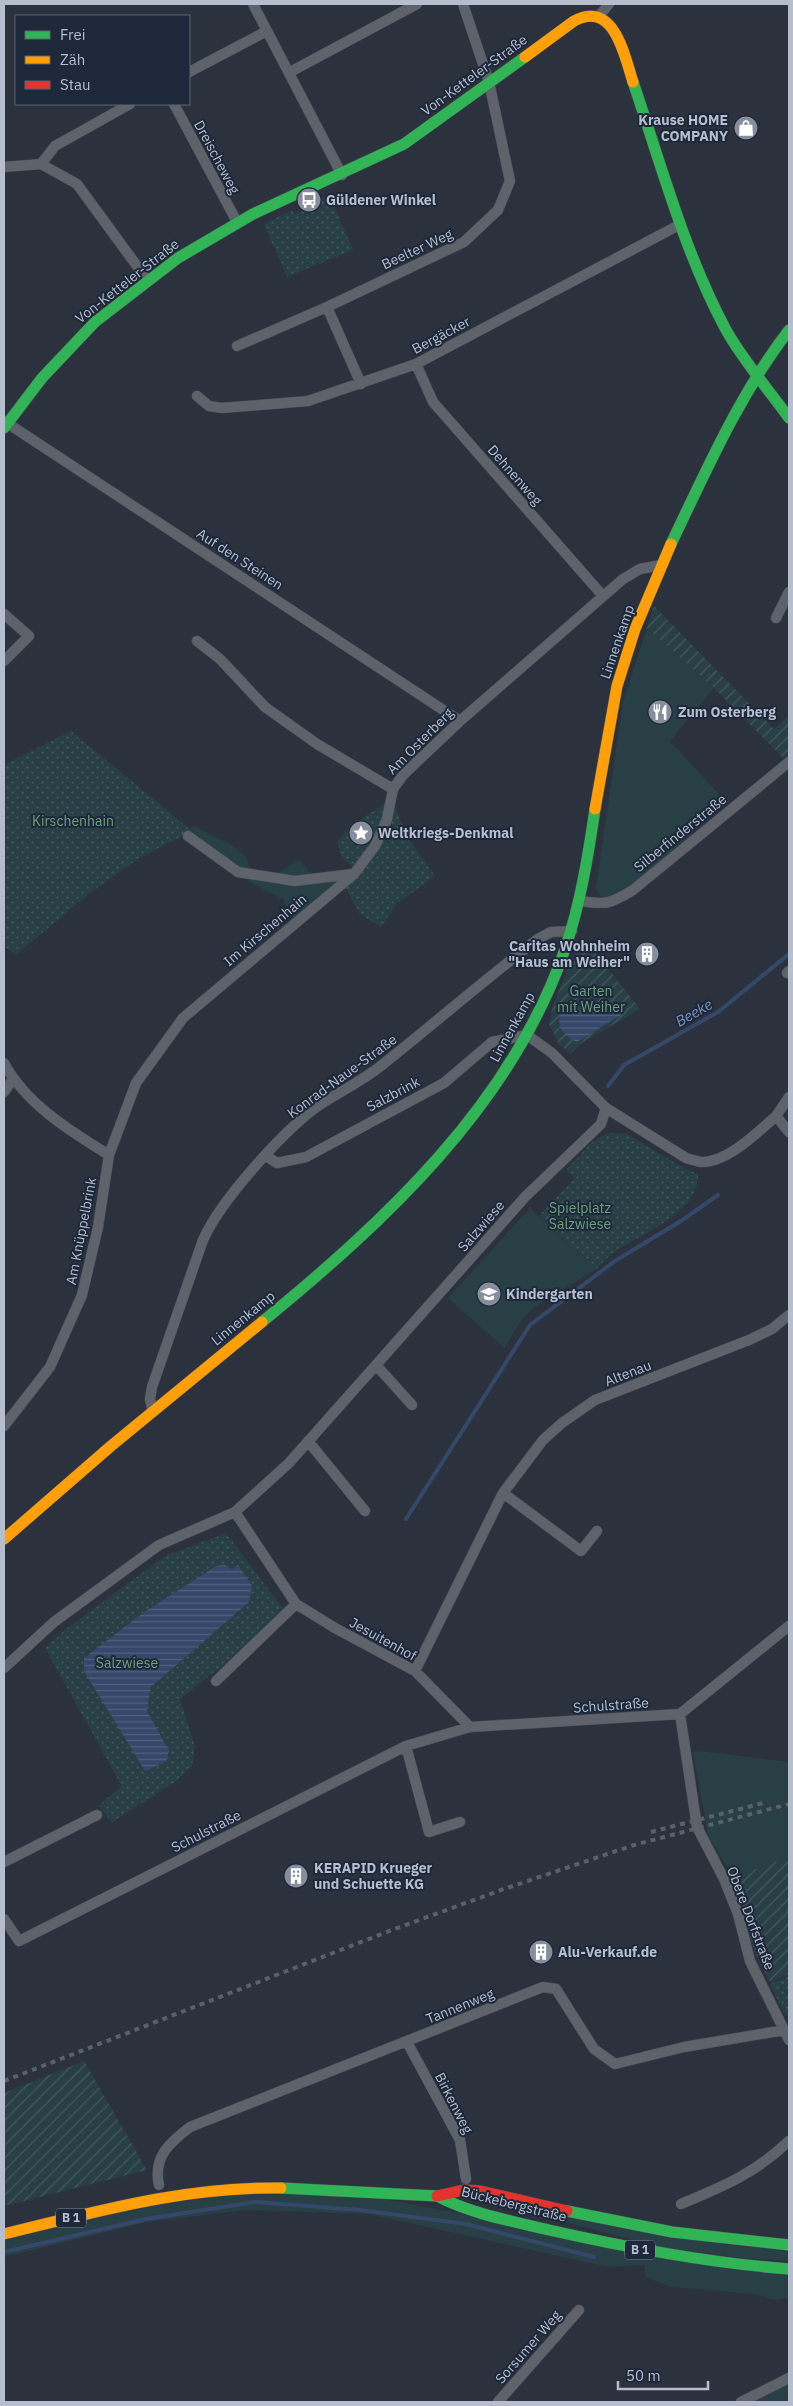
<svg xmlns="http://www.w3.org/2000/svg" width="793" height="2406" viewBox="0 0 793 2406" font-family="'IBM Plex Sans',sans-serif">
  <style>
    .grass { fill: #273f45 }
    .park { fill: url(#park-dots) }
    .garden { fill: url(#garden-furrows) }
    .water { fill: url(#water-rules) }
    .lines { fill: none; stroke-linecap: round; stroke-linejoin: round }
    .stream { stroke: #35486a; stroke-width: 4 }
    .street-casing { stroke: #494d55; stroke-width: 11 }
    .fast-casing { stroke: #494d55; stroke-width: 12 }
    .slow-casing { stroke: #494d55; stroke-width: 12 }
    .jam-casing { stroke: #494d55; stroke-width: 12 }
    .street { stroke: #5d626b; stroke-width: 10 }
    .fast { stroke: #30b455; stroke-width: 11 }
    .slow { stroke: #ff9f0a; stroke-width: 11 }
    .jam { stroke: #e5322d; stroke-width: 11 }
    .rail { stroke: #5b6068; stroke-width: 4; stroke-dasharray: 5 5; stroke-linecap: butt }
    .labels { text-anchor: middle; stroke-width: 4; stroke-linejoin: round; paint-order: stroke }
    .shield { fill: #1d283a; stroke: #8891a2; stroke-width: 1 }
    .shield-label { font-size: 12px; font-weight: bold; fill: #b6bece }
    .street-label { font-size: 14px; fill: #b6bece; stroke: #1d283a }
    .poi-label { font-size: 14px; font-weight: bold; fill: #b6bece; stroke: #1d283a; text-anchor: start }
    .park-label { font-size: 14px; fill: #6ba17a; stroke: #1d283a }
    .water-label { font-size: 15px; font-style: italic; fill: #7b92b8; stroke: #1d283a }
  </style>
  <defs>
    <pattern id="park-dots" width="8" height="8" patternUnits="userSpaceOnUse" patternTransform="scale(1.25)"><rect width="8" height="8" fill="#273f45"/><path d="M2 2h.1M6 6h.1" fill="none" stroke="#44595f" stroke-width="1.8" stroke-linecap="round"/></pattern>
    <pattern id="garden-furrows" width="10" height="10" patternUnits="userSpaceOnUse" patternTransform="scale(1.25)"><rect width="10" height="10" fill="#273f45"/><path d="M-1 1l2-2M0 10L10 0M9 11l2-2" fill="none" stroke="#44595f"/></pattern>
    <pattern id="water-rules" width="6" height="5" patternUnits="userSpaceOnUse" patternTransform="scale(1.25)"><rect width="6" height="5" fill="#35486a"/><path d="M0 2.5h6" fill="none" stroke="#50617e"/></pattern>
  </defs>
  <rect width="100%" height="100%" fill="#2c323d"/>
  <path class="grass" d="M647,628L714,688L670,741L727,803L627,890L610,898H602L596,888L623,702Z
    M194,826L230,844L246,856L251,871L240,870L189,834L193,832L190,828Z
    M298,859L314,877L295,878L262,874L261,869L278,873Z
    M241,875L346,878L293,921L283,899L253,884Z
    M530,1208L595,1270L534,1307L522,1319L504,1348L448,1298Z
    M700,1751L789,1762V1857L733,1877L708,1835L693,1752Z
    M311,2194L389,2200L789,2275V2298L774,2300L757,2294L671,2287L646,2277L644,2271L645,2265L608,2267L369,2214L246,2210L147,2222L4,2257V2239L130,2209L224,2195Z
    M475,2199L789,2252V2261L742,2258L666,2248Z
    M789,2381V2402H746Z"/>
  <path class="park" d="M329,195L353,250L287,277L264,224L292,210L294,214L303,211L301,207Z
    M71,731L192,831L138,859L89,894L17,954L4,947V765Z
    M383,805L395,807L407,836L435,876L397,904L381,927L360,914L346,889L354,869L341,856L337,842L352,825Z
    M607,1133L627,1134L682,1167L698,1174C699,1212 646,1232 619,1249C610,1254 603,1263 595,1270L539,1216L575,1178L566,1170L591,1143Z
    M226,1533L284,1610L232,1658L180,1699L195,1746L192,1766L175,1782L112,1822L98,1806L122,1786L45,1648L66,1629L165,1556Z
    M789,1976V2014L785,2016L770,1984Z"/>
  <path class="garden" d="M654,606L774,729L789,716V764L714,688L647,628Z
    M582,936L640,1009L580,1044L570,1054L559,1044L549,1024L553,1005Z
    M789,1857V1974L770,1982C759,1963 750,1943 745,1921C741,1906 740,1892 733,1877Z
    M84,2061L147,2170L4,2206V2093Z"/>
  <path class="water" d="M613,1003L624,1013L577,1042C563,1036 557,1027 560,1012L570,1009L596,1012Z
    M225,1565L232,1569L238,1565L252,1586L249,1602L151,1687L147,1711L169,1751L166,1762L145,1771L84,1671V1658L143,1613L216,1566Z"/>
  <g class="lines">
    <path class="stream" d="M608,1086L624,1065L718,1012L789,954
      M406,1519L530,1325L615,1261L681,1221L718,1195
      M4,2252L146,2219L255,2202L360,2210L466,2224L594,2257"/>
    <defs>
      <path id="street" d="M253,4L342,175
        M599,16L609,4
        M189,72L267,31
        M290,72L417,4
        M174,104L237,222
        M41,164L55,146L130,104
        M4,167L41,164L77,184L148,281
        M327,307L464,242L498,210L510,181L489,82L463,4
        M237,346L327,307L361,384
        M416,364L433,402L603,596
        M197,396L209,406L222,408L308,401L416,364L681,224
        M4,421L460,721
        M4,614L29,636L4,661
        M776,618L789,592
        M197,641L220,659L265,707L317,744L393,789
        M188,836L238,872L295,881L353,874
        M580,901C607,905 610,904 633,890L789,762
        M787,973L789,971
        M4,1063C26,1104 70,1131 109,1155
        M4,1092L13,1079
        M776,1116L789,1097
        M266,1156L277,1163L306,1157L444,1083L492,1042L527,1035L552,1053L606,1108L686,1158C691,1159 697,1162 702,1162C728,1162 758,1132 776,1116L789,1132
        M376,1365L412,1405
        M153,1412L150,1399L152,1387L203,1240C221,1200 280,1135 315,1108C337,1093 361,1082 382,1065C434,1024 485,979 538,939L551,932L572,931
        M4,1426L50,1367L82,1295L98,1227L109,1155L136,1083L183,1018L354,874L375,846L387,819L393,789L403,775L460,721L623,579L640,569L661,565
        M308,1441L365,1511
        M503,1493L581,1551L597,1531
        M235,1512L296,1604L335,1628L415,1671L470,1727
        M4,1668L54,1622L159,1545L235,1512L289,1463L525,1197L601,1124L606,1108
        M415,1671L503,1493L543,1440L562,1423L595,1400L749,1340L772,1329L789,1315
        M216,1681L296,1604
        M680,1714L697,1827L724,1879L738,1914L750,1961L789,2040
        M406,1746L429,1832L460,1822
        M4,1862L97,1815
        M4,1919L19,1941L406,1746L470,1727L680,1714L789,1626
        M407,2042L460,2140L466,2179
        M159,2185C153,2157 169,2143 190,2127L543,1987L556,1989L594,2049L615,2064L684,2047L785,2030
        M681,2204C724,2186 754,2174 789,2141
        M498,2402L579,2310
        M741,2402L789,2378"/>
      <path id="fast" d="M633,82C661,164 684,251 725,328C741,358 769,390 789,418
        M4,428L42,378L95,322L178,258L253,214L404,144L525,57
        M671,544C706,471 739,395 789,330
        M262,1322C384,1222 510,1106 564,952C580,906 588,857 595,809
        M281,2188L437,2196
        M437,2196C472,2214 511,2221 549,2230C629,2248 708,2263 789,2269
        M567,2211L672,2232L789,2245"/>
      <path id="slow" d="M525,57L574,21C614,0 624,54 633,82
        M595,809L617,686L635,629L671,544
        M4,1539L111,1446L262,1322
        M4,2234C99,2211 182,2187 281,2188"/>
      <path id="jam" d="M437,2196L464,2190L480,2191L567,2211"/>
    </defs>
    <use href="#street" class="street-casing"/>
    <use href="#fast" class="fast-casing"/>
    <use href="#slow" class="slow-casing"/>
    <use href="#jam" class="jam-casing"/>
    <use href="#street" class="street"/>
    <use href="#fast" class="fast"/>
    <use href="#slow" class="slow"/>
    <use href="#jam" class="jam"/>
    <path class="rail" d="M651,1832L767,1802
      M4,2081L392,1930L504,1889L634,1845L789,1804"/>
  </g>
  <defs>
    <symbol id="shop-disc" viewBox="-11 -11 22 22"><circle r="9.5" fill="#868d9b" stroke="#1d283a"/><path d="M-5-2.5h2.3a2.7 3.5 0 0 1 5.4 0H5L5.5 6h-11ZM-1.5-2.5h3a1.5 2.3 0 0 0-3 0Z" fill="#fff"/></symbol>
    <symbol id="bus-disc" viewBox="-11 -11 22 22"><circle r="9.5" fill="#868d9b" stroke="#1d283a"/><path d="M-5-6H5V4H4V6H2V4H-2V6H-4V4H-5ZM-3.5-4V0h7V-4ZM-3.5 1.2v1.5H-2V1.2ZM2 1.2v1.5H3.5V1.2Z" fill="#fff"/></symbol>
    <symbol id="restaurant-disc" viewBox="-11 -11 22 22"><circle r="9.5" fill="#868d9b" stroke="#1d283a"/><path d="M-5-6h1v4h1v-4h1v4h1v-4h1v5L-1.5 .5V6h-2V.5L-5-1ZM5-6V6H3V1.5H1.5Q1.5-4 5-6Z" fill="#fff"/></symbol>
    <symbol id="sight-disc" viewBox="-11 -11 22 22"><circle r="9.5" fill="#868d9b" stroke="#1d283a"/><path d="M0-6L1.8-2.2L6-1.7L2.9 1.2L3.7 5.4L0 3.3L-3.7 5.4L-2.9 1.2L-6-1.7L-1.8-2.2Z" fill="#fff"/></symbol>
    <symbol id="building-disc" viewBox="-11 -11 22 22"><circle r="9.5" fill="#868d9b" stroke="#1d283a"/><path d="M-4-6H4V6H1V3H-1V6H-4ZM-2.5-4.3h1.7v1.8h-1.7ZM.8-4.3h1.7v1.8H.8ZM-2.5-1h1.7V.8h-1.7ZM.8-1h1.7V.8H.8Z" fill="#fff"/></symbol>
    <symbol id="school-disc" viewBox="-11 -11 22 22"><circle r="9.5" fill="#868d9b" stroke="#1d283a"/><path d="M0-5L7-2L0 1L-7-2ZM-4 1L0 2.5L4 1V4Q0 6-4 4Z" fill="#fff"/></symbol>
  </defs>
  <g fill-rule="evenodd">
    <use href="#shop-disc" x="732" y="114" width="28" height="28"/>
    <use href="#bus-disc" x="295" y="186" width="28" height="28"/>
    <use href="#restaurant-disc" x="646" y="698" width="28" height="28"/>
    <use href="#sight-disc" x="347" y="819" width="28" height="28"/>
    <use href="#building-disc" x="633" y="940" width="28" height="28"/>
    <use href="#school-disc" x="475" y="1280" width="28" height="28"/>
    <use href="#building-disc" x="282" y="1862" width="28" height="28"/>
    <use href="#building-disc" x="527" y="1938" width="28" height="28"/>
  </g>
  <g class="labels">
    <g class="shield">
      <rect x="56" y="2208.5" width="30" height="19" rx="4"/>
      <rect x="625" y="2240.5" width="30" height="19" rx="4"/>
    </g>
    <g class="shield-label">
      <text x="71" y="2222">B 1</text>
      <text x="640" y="2254">B 1</text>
    </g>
    <g class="street-label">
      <text transform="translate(474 75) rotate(-36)" y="5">Von-Ketteler-Straße</text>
      <text transform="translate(217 157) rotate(62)" y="5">Dreischeweg</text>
      <text transform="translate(417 249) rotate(-25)" y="5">Beelter Weg</text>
      <text transform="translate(127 281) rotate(-38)" y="5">Von-Ketteler-Straße</text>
      <text transform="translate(441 335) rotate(-28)" y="5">Bergäcker</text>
      <text transform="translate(515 475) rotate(49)" y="5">Dehnenweg</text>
      <text transform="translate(240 559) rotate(33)" y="5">Auf den Steinen</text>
      <text transform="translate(617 642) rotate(-71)" y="5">Linnenkamp</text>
      <text transform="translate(420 741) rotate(-45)" y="5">Am Osterberg</text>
      <text transform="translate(680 833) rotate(-39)" y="5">Silberfinderstraße</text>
      <text transform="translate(265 930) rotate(-40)" y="5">Im Kirschenhain</text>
      <text transform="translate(512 1027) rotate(-61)" y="5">Linnenkamp</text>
      <text transform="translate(342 1076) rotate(-36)" y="5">Konrad-Naue-Straße</text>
      <text transform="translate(393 1094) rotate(-28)" y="5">Salzbrink</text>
      <text transform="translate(481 1226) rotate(-49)" y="5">Salzwiese</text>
      <text transform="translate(81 1231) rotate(-79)" y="5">Am Knüppelbrink</text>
      <text transform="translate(243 1318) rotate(-39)" y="5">Linnenkamp</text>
      <text transform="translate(628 1373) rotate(-21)" y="5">Altenau</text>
      <text transform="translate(383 1639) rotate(29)" y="5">Jesuitenhof</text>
      <text transform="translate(611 1705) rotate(-4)" y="5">Schulstraße</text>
      <text transform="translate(206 1831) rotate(-27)" y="5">Schulstraße</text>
      <text transform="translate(751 1918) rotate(69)" y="5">Obere Dorfstraße</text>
      <text transform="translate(460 2006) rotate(-22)" y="5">Tannenweg</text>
      <text transform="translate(454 2103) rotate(63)" y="5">Birkenweg</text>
      <text transform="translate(514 2204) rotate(14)" y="5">Bückebergstraße</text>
      <text transform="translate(528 2347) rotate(-49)" y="5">Sorsumer Weg</text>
    </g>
    <g class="poi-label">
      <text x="728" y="125" text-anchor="end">Krause HOME<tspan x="728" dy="16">COMPANY</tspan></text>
      <text x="326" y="205">Güldener Winkel</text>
      <text x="678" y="717">Zum Osterberg</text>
      <text x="378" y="838">Weltkriegs-Denkmal</text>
      <text x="630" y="951" text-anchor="end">Caritas Wohnheim<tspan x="630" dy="16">"Haus am Weiher"</tspan></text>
      <text x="506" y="1299">Kindergarten</text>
      <text x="314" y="1873">KERAPID Krueger<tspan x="314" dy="16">und Schuette KG</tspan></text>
      <text x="558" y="1957">Alu-Verkauf.de</text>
    </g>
    <g class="park-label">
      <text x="73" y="826">Kirschenhain</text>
      <text x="591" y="996">Garten<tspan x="591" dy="16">mit Weiher</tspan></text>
      <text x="580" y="1213">Spielplatz<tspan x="580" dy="16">Salzwiese</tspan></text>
      <text x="127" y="1668">Salzwiese</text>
    </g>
    <g class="water-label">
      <text transform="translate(694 1013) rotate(-30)" y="5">Beeke</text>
    </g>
  </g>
  <rect width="793" height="2406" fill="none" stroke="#b6bece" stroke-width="10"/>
  <rect x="15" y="15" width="175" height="90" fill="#1d283a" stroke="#5a6475"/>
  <rect x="25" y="31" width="25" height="8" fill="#30b455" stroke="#5a6475"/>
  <text x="60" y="40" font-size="15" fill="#b6bece">Frei</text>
  <rect x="25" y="56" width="25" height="8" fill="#ff9f0a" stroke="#5a6475"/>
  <text x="60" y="65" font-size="15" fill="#b6bece">Zäh</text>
  <rect x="25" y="81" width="25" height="8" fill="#e5322d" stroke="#5a6475"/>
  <text x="60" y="90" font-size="15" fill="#b6bece">Stau</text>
  <path d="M618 2381v8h90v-8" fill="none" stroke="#b6bece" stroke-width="2.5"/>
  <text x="626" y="2381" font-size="15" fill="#b6bece" stroke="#1d283a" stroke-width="4" paint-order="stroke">50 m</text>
</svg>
